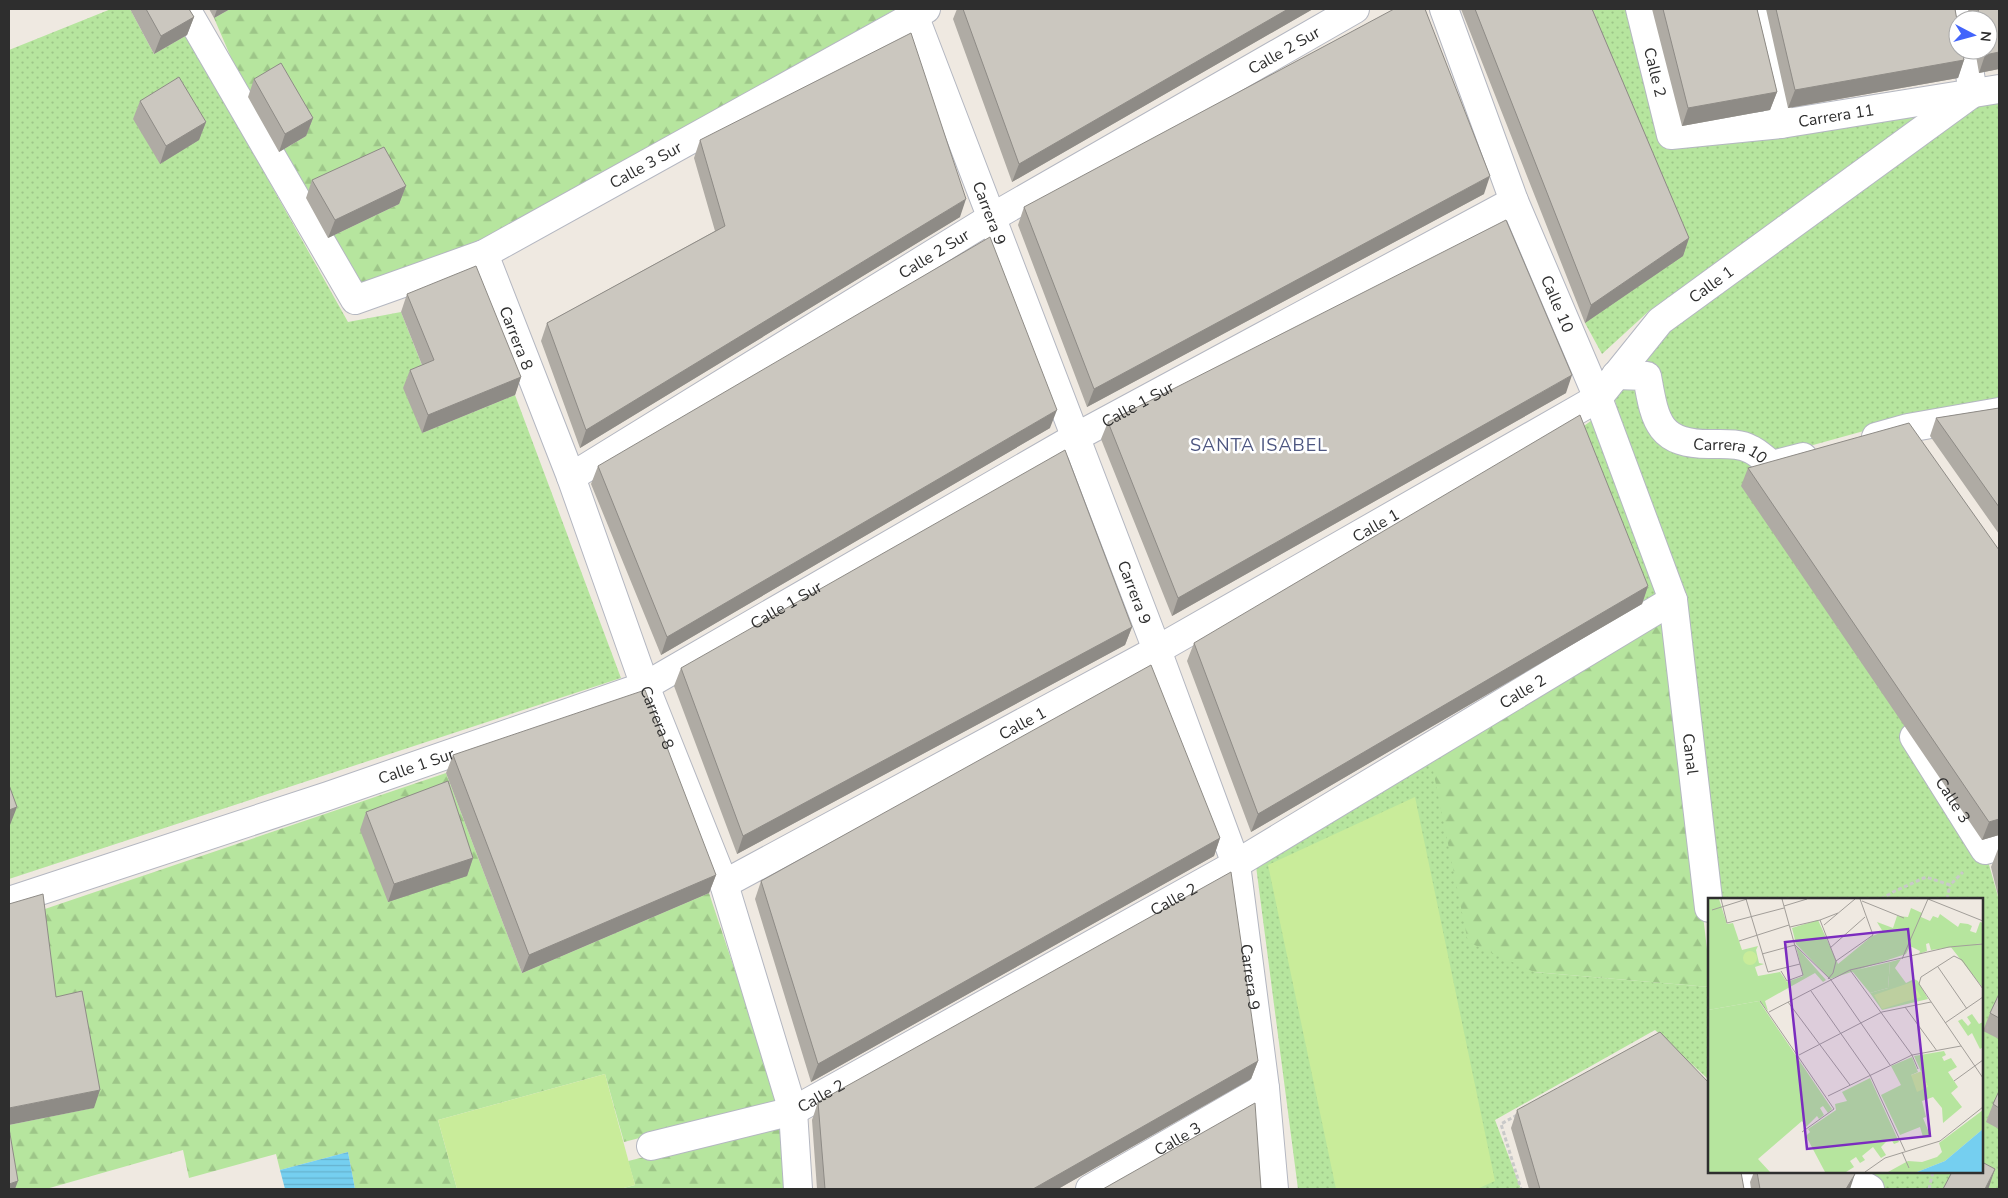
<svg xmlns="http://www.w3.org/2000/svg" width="2008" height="1198" viewBox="0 0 2008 1198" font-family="'Nunito Sans',sans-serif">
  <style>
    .grass { fill: url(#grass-dots) }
    .forest { fill: url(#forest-firs) }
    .pitch { fill: #c9ec9a }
    .water { fill: url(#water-rules) }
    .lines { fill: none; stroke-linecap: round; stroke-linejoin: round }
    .minor-casing { stroke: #b4b7c1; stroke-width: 30 }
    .path { stroke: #c9c9c9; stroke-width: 3; stroke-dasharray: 4 2.5; stroke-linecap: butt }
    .minor { stroke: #fff; stroke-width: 28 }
    .wall { fill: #afaba4 }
    .shaded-wall { fill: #8e8b86 }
    .building { fill: #cbc7bf; stroke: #8e8b86 }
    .labels { text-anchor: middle; stroke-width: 5; stroke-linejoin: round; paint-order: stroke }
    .street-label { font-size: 16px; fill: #2e2e2e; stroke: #fff }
    .neighbourhood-label { font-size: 18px; letter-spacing: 1px; fill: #4d5680; stroke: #fff }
    .inset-road { fill: none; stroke: #a29e99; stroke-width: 1 }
    .view { fill: #7b2cbf; fill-opacity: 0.15; stroke: #7b2cbf; stroke-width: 2.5 }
    .inset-edge { fill: none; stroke: #2e2e2e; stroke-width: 2.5 }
  </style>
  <defs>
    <pattern id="grass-dots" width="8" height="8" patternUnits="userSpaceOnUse" patternTransform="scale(1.25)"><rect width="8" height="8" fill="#b6e59e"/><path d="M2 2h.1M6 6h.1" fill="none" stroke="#9dc588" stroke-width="1.8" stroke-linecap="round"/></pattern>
    <pattern id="forest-firs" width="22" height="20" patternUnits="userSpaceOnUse" patternTransform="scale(1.25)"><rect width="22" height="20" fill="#b6e59e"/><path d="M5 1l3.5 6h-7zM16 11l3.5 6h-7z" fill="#9dc588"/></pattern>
    <pattern id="water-rules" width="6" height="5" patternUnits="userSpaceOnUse" patternTransform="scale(1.25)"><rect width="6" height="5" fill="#75cff0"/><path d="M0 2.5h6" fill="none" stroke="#66b2ce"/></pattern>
  </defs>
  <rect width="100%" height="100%" fill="#efe9e1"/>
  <path class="grass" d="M111,9H130L154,54L187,35L348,322L401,312L427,378L422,433L515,395L621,678L9,879V825H10L9,820V50Z
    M1577,9H1635L1669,141L1960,99L1817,192L1649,311L1602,354L1585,323Z
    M1999,100V406L1907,419L1777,455L1982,840L1999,900V1189H1844L1816,1172H1982V899H1713L1631,459L1614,397L1666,330L1978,104Z
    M1595,418L1661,592L1642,604L1574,433Z
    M1431,760L1534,972L1709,987V1080L1655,1030L1495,1120L1521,1189H1298L1256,866Z"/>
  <path class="forest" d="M230,9H896L482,241L361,284L328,238L399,204L377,165L306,198L279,152L306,136L248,97L214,18Z
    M1667,612L1709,966V987L1534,972L1468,942L1431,760Z
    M446,773L522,973L709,893L779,1102L624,1142L605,1074L438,1120L457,1189H355L348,1152L280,1170L276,1154L189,1178L183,1150L46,1189H10L9,1125L93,1108L49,1015L36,912Z
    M782,1124L787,1189H620L635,1185L628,1161Z"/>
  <path class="pitch" d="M1415,797L1495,1181L1477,1189H1336L1268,865Z
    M605,1074L635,1185L620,1189H457L438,1120Z"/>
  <path class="water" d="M348,1152L355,1189H285L280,1170Z"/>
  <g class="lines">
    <defs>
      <g id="minor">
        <path id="s1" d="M186,9L355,300L484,254L926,9"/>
        <path id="s2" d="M1444,9L1514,201L1598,398L1673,600L1709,908"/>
        <path id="s3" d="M1640,9L1671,135L1781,124L1999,89"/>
        <path d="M1753,9L1781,124"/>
        <path d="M1959,9L1961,20"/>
        <path id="s4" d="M914,15L1157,650L1236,864L1265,1088L1274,1189"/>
        <path d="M1966,50L1973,93"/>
        <path id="s5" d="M484,254L571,477L645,686L724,884L793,1111L798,1189"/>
        <path id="s6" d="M1616,375L1647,376C1655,421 1658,445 1712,444C1724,444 1740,443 1750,449C1758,452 1765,460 1772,465L1803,457"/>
        <path d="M1876,437L1908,428L1999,412"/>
        <path id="s7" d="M571,477L991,218L1355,9"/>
        <path id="s8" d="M1914,737L1985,850L1999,846"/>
        <path id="s9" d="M724,884L1157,650L1598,398L1660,321L1973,93"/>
        <path id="s10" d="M9,901L328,796L645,686L1076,437L1514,201"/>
        <path id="s11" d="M651,1146L793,1111L1236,864L1673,600"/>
        <path d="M1742,1172L1745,1189"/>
        <path d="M1841,1172L1870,1189"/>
        <path id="s12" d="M1090,1189L1265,1088"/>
      </g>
    </defs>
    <use href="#minor" class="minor-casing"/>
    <path class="path" d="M1881,899L1895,891L1926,877L1950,885L1963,872
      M1947,899L1950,885
      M1517,1115L1501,1124L1521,1189
      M1929,1189L1933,1172"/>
    <use href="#minor" class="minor"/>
  </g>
  <path class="wall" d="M130,9H189L194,17L187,35L154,54Z
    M209,9H230L214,18Z
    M957,9H1313L1012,182L953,19Z
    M1461,9H1592L1689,238L1683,256L1585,323Z
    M1652,9H1757L1777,92L1770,110L1682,126Z
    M1766,9H1955L1964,60L1958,78L1788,108Z
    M1968,9H1999V69L1979,73L1975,50H1988V20H1970Z
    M254,79L313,118L306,136L279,152L248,97Z
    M140,101L206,122L199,140L160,164L133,119Z
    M700,140L960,217L580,448L541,341L547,323L715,231L694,158Z
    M312,180L406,186L399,204L328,238L306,198Z
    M1484,194L1087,407L1018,225L1024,207Z
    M407,294L521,377L515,395L422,433L403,388L410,370L422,365L401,312Z
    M1566,393L1172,616L1101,439L1108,422Z
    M1999,408V534L1930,436L1936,418Z
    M1050,428L661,655L591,484L598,466Z
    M1748,468L1999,550V835L1982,840L1741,486Z
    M1648,586L1642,604L1251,832L1187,661L1194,643Z
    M1132,627L1125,645L737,854L674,686L681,668Z
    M453,755L716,875L709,893L522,973L446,773Z
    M366,812L473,858L467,876L388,902L360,830Z
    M1220,838L1214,856L811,1082L755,899L761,881Z
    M1999,848V900L1991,867L1998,849Z
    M1999,994V1039L1983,1031L1990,1013Z
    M1258,1061L1251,1079L1058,1189H817L812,1120L818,1102Z
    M1999,1091V1129L1986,1122L1993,1104Z
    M1517,1110L1744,1189H1529L1511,1128Z
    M1754,1172H1852L1850,1189H1751L1750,1182Z"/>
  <path class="shaded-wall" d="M217,9H230L214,18Z
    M1288,9H1313L1012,182L1019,164Z
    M194,17L187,35L154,54L161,36Z
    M1999,52V69L1979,73L1985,55Z
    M1964,60L1958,78L1788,108L1795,90Z
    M1777,92L1770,110L1682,126L1688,108Z
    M313,118L306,136L279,152L285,134Z
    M206,122L199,140L160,164L166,146Z
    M1490,176L1484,194L1087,407L1094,389Z
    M406,186L399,204L328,238L335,220Z
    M966,199L960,217L580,448L586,430Z
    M1689,238L1683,256L1585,323L1591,305Z
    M1572,375L1566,393L1172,616L1178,598Z
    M521,377L515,395L422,433L428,415Z
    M1057,410L1050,428L661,655L667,637Z
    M1648,586L1642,604L1251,832L1258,814Z
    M1132,627L1125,645L737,854L743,836Z
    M17,807L10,825H9V810Z
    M1999,819V835L1982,840L1989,822Z
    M1220,838L1214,856L811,1082L818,1064Z
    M473,858L467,876L388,902L394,884Z
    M716,875L709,893L522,973L529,955Z
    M1258,1061L1251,1079L1058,1189H1033Z
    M100,1090L94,1108L9,1125V1108Z
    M1995,1169L1989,1187L1988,1189H1985Z
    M1855,1174L1850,1189H1846Z
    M18,1181L15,1189H9V1184Z"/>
  <path class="building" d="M146,9H189L194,17L161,36Z
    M963,9H1288L1019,164Z
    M1394,9H1425L1490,176L1094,389L1024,207Z
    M1475,9H1592L1689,238L1591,305Z
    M1663,9H1757L1777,92L1688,108Z
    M1776,9H1955L1958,26V50H1962L1964,60L1795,90Z
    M1978,9H1999V52L1985,55L1984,50H1988V20H1980Z
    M911,33L966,199L586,430L547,323L725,226L700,140Z
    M281,63L313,118L285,134L254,79Z
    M179,77L206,122L166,146L140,101Z
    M384,147L406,186L335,220L312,180Z
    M1506,220L1572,375L1178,598L1108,422Z
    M990,237L1057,410L667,637L598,466Z
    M476,266L521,377L428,415L410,370L434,360L407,294Z
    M1999,408V507L1936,418Z
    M1580,415L1648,586L1258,814L1194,643Z
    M1909,423L1999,550V819L1989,822L1748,468Z
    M1065,450L1132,627L743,836L681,668Z
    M1151,665L1220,838L818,1064L761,881Z
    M645,690L716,875L529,955L453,755Z
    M448,781L473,858L394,884L366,812Z
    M9,785L17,807L9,810Z
    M1231,872L1258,1061L1033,1189H825L818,1102Z
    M43,894L56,997L82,991L100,1090L9,1108V904Z
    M1999,994V1018L1990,1013Z
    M1660,1032L1709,1083V1172H1741L1744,1189H1540L1517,1110Z
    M1999,1091V1108L1993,1104Z
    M1255,1103L1261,1189H1103Z
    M9,1128L18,1181L9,1184Z
    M1982,1162L1995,1169L1985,1189H1943L1952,1172H1982Z
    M1757,1172H1852L1855,1174L1846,1189H1760Z"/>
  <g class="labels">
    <g class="street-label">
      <text dy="6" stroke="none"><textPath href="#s7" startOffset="831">Calle 2 Sur</textPath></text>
      <text dy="6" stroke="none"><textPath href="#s3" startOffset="65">Calle 2</textPath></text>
      <text dy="6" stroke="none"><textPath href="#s3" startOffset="296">Carrera 11</textPath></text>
      <text dy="6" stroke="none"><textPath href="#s1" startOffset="658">Calle 3 Sur</textPath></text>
      <text dy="6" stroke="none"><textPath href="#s4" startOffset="212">Carrera 9</textPath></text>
      <text dy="6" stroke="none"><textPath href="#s7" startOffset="426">Calle 2 Sur</textPath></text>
      <text dy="6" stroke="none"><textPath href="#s9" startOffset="1162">Calle 1</textPath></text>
      <text dy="6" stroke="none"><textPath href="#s2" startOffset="316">Calle 10</textPath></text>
      <text dy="6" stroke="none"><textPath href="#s5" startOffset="90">Carrera 8</textPath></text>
      <text dy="6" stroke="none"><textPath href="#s10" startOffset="1239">Calle 1 Sur</textPath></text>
      <text dy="6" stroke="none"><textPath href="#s6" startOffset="159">Carrera 10</textPath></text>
      <text dy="6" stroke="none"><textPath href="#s9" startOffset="744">Calle 1</textPath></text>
      <text dy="6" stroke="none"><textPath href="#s4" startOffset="618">Carrera 9</textPath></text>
      <text dy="6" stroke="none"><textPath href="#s10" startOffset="834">Calle 1 Sur</textPath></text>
      <text dy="6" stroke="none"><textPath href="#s11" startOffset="988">Calle 2</textPath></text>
      <text dy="6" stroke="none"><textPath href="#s5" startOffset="495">Carrera 8</textPath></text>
      <text dy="6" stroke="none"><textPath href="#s9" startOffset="339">Calle 1</textPath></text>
      <text dy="6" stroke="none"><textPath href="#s2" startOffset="789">Canal</textPath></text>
      <text dy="6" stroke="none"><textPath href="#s10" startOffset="429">Calle 1 Sur</textPath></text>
      <text dy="6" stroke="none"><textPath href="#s8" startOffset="74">Calle 3</textPath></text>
      <text dy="6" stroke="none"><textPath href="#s11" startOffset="582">Calle 2</textPath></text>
      <text dy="6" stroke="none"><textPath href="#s4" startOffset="1022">Carrera 9</textPath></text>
      <text dy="6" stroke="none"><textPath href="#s11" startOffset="178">Calle 2</textPath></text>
      <text dy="6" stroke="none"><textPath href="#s12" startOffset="101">Calle 3</textPath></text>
    </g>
    <g class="neighbourhood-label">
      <text x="1259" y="451">SANTA ISABEL</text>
    </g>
  </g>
  <g transform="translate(1708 898)">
    <rect width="275" height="275" fill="#efe9e1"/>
    <path d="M0,1H11L19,26L25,25L34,52L50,48L48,52L51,65L56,66L47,69L50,78L72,74L79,84L95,78L88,48L118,82L115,84L107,75L57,103L60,113L51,103L0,112ZM203,10L214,15L213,19L222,23L225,18L230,20L232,16L250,29L252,25L260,26L264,28L262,33L268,35L272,24L275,25V45L223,52L221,45L218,46L219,53L211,56L212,53L202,48L198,56L122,81L88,46L84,30L110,22L130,66L164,38L175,34L169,24L185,30L189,18L200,19ZM193,61L187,70L198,85L206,81L210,83L220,101L174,112L162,95L180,90L182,64ZM162,180L191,244L186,246L183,241L178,244L173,249L178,257L173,260L165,249L154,258L157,262L152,265L148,259L142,263L146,269L138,274H117L98,238L102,234L100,231L128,212L127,206L139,203L134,194Z" fill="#b6e59e"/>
    <path d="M275,45V90L242,48ZM182,64L180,90L162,95L144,73ZM51,103L124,211L120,215L115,208L112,210L116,217L111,221L109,218L98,229L94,223L50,261L62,274H0V112ZM264,116L271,126L275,124V149L272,151L264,135L260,138L250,123L254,121L260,128L263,125L259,119ZM236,153L238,157L234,159L236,163L243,160L249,169L240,174L250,189L243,195L254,209L235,225L234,210L225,199L214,203L218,219L215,220L222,237L215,239L212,229L192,237L173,197L193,187L183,168L204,159L210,174L203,177L220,189L206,158ZM275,212V231L237,263L209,274H180L200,263L214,264L229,259L234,254L231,245Z" fill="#b6e59e"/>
    <path d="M35 60a7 7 0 1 1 14 0a7 7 0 1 1-14 0ZM204,84L213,99L174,111L166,97ZM214,173L220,189L209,194L203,177Z" fill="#c9ec9a"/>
    <path d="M275,231V274H209L237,263Z" fill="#75cff0"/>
    <path class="inset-road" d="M13,1L19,25L76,10M38,1L60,74L92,66M154,3L196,20M76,8L99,1M4,12L39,1M112,22L128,63L125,75L120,81M112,22L130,15M116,27L147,1M82,29L112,22M31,43L81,27M87,47L123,82L182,167M122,50L157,19M54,56L87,47M246,58L213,79L211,86L275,180M246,58L254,62L275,91M194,61L220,1L275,23M128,63L165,37L152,1M230,69L259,111M142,72L204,157L210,171M73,73L79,83L95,77L74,1M103,93L162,177L197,253M52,103L126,211L94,234M80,104L142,187M197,109L229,153M61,114L142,72L241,49L275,46M237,125L275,99M91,157L174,114L223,104M246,183L275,162M120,198L204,157L253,148M194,254L201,270M157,274L177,260L232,243L275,209"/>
    <path class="view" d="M200,31L222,238L99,251L77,44Z"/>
    <rect width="275" height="275" class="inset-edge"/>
  </g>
  <rect width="2008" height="1198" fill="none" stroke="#2e2e2e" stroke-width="20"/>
  <g transform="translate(1973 35) rotate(96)"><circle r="24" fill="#ffffff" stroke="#ababab"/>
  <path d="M0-4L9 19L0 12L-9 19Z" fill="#4264fb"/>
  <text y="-8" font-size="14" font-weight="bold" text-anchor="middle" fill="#2e2e2e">N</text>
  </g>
</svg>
